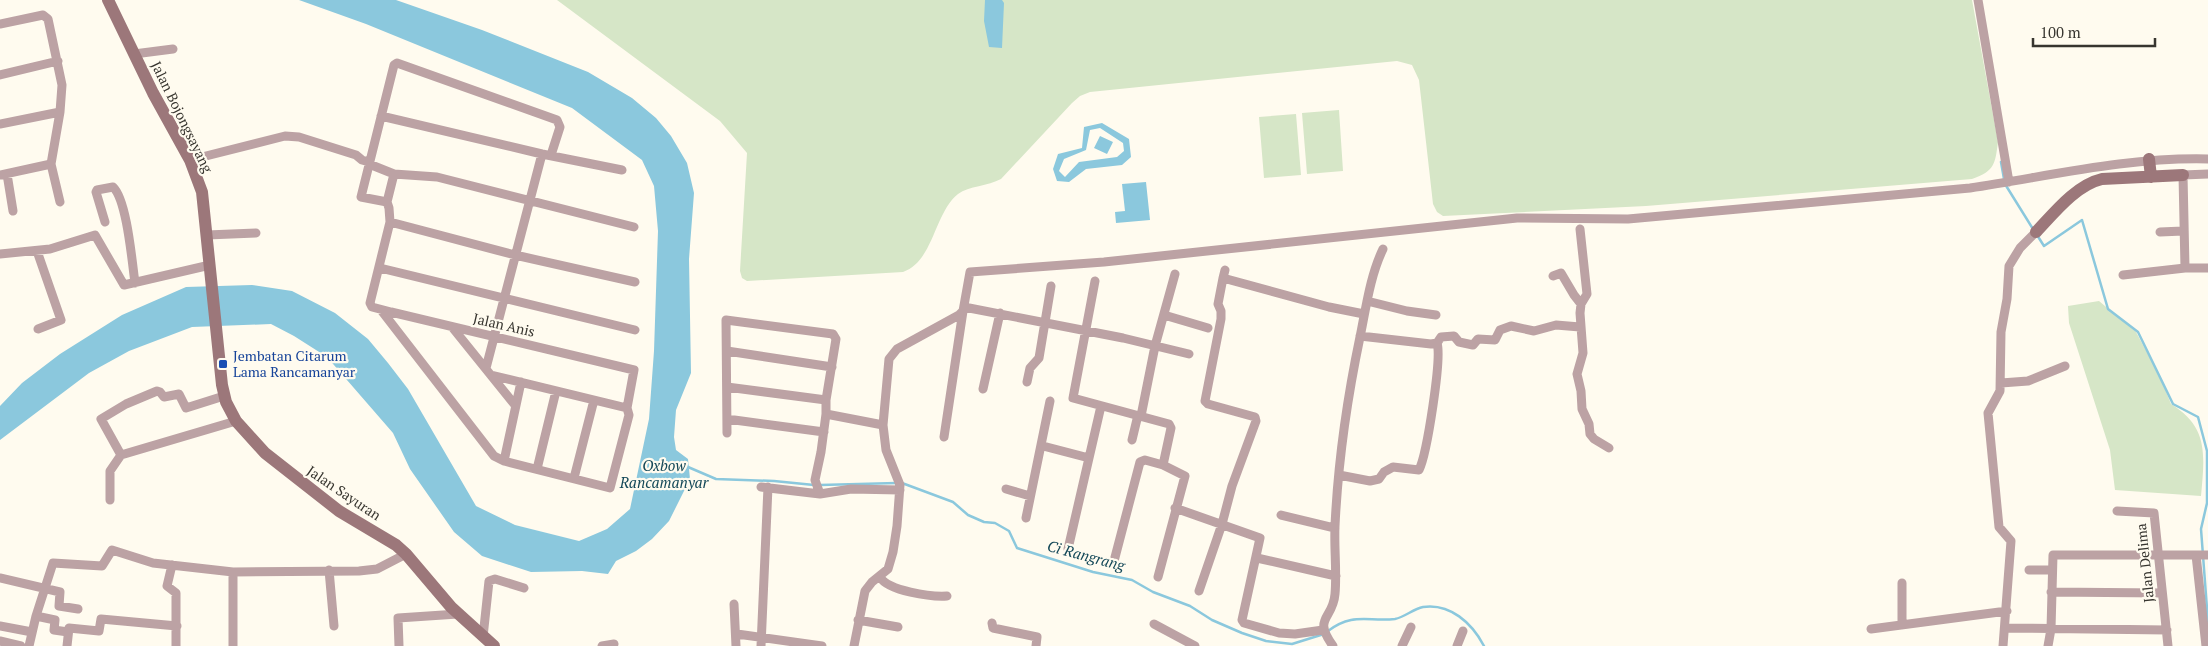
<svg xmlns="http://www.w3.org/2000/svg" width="2208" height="646" viewBox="0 0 2208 646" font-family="'PT Serif',serif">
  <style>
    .green { fill: #d6e6c7 }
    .water { fill: #8bc8dd; fill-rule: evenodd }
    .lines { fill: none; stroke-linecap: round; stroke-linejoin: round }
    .stream { stroke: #8bc8dd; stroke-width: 2.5 }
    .street { stroke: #bca2a4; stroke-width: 9 }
    .secondary { stroke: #9c777a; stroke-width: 12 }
    .transit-dot { fill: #1a4fb4; stroke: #fffbef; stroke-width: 2 }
    .labels { text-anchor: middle; stroke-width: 4.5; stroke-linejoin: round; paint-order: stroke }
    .street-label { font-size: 14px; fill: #37352f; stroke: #fffbef }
    .transit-label { font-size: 14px; fill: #164399; stroke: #fffbef; text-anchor: start }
    .water-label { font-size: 15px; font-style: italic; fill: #144858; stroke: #fffbef }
  </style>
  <rect width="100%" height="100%" fill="#fffbef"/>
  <path class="green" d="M557,0H1972L1998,142C1995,164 1995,171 1972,179L1646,206L1443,216L1437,212L1433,204L1419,80L1412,65L1397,61L1090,92L1080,96L1072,103L1001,179C988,186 969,186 958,194C934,213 934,261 903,272L747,281L742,278L740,271L747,153L720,121Z
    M1339,110L1343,171L1307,174L1302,113Z
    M1296,114L1301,175L1264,178L1259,117Z
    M2099,301L2136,332L2160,377L2171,404C2208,427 2205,453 2201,496L2115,490L2110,450L2069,323L2068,306Z"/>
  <path class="water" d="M299,0H396L482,30L588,72L632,98L656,118L671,136L687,163L694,193L689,259L691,373L676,410L674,437L676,450L688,459L690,479L669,521L652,539L636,551L616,561L608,574L582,571L531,572L482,556L454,532L410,469L393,433L327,357L294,336L271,324L192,327L129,351L89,373L0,440V406L22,383L60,354L122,315L186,287L252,285L292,291L335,313L368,339L388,363L408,389L476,506L515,525L579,541L607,529L630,509L649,419L654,351L658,231L654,186L642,160L572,108L366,24Z
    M985,0H1002L1004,3L1002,48L989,47L984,21Z
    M1102,123L1129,139L1131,157L1122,165L1086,169L1069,182L1057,181L1053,169L1058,154L1082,148L1084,127ZM1100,128L1123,143L1124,151L1117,157L1079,162L1065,177L1059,171L1064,159L1086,150L1090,130Z
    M1100,136L1113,142L1107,154L1094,148Z
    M1146,182L1150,220L1116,223L1115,212L1125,211L1122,184Z"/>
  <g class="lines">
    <path class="stream" d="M2001,162L2004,179
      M2005,184L2033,229
      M2037,235L2044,246L2082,220L2108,309L2138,332L2173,404L2198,417L2207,451V503L2201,529L2208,622
      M688,467L716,479L774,481L814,485
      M902,483L953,502L968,515L984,522L995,523L1009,531L1017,548L1093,572L1132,580L1153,592L1190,606L1212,620L1242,633L1266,641L1292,644L1324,634
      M820,485L897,483
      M1328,631C1353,612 1368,622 1395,619C1405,617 1413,609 1423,607C1450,603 1472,623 1484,646"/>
    <path class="street" d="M1978,0L2009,182
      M0,24L43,15L48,19L62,85L60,112L51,164L60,202
      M134,54L173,49
      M0,75L58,61
      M381,116L542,154L622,170
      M0,124L60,112
      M190,160L285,136L299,137L356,155L362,160L369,162
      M369,164L394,174
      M7,174L13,211
      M2208,174L2183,175L2185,268H2208
      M0,175L51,164
      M387,202L361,197L394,65L397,63L557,120L560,127L551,155
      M105,222L96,192L97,190L113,187C127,200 132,262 135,283
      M390,222L515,255L635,282
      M1580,229L1587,294L1581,304L1580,313L1583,353L1577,374L1581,391L1582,409L1589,424L1590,434L1594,439L1609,448
      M2160,232L2183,231
      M207,235L256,233
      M37,251L61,320L38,329
      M0,254L50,249L95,235L124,285L210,265
      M380,268L635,330
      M1225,270L1223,278L1329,307L1364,314
      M2123,275L2185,268
      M1553,276L1561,273L1574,295L1581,304
      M1095,281L1073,398L1169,424L1171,428L1163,465L1185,476L1158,577
      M1367,301L1407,311L1436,315
      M964,307L1123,338L1189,354
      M381,310L494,456L504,461L610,488L629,415L627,408L491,375
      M1164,315L1208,328
      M452,327L515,405
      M1360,336L1431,344L1437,343L1441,337L1454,336L1459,342L1473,345L1478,339L1495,340L1500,330L1511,326L1534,331L1556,325L1580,327
      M727,351L832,367
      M486,368L542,154
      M1027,382L1030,368L1039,358L1051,286
      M2001,383L2028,381L2065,366
      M727,387L826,400
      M983,389L1000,313
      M627,408L634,370L391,312L372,307L370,303L390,222L389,208L387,202L394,174L437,177L634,227
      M826,414L883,425
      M1141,416L1155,346L1175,274
      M727,419L824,432
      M727,433L726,320L833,334L836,339L826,400V414L821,452L815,480L820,494
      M944,437L963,311
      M1132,440L1138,415
      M1043,446L1089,458
      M121,455L236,421
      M504,461L521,382
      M537,469L556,391
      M1339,475L1370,481L1379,479L1384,472L1393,467L1419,470C1427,454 1442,358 1437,343
      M574,478L594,400
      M761,487L820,494L851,489L900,490
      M1006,489L1030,496
      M110,500V471L121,455L101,419L126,404L157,391L160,392L164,397L179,394L186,408L224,396
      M1175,508L1260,538L1242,620L1244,623L1279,633L1295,634L1323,630
      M2117,511L2154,513L2168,646
      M1281,515L1335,528
      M1026,518L1050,401
      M1068,549L1101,406
      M2196,555L2206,646
      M1257,558L1336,576
      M172,565L167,586L176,593V646
      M1113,565L1140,462L1145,460L1163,465
      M329,570L334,626
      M2029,570H2051
      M880,577C888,591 931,597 947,596
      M0,578L60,592L59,606L78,609
      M1902,583V625
      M1199,591L1222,524L1232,486L1256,421L1255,417L1208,404L1205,401L1221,319V311L1218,304L1223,278
      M2051,592L2162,593
      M734,604L736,646
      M36,616L53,563L102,566L112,550L153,563L233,572
      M858,620L898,627
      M992,623L993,628L1037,637L1036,646
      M1154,624L1195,646
      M0,626L32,632
      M2005,628L2167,630
      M1871,629L2007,611
      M737,634L822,646
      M483,637L489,581L495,579L524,588
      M0,641L21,646
      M29,646L36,616L55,620L54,630L68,632
      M67,646L69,628L99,631L101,619L177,626
      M233,646V572L359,571L377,569L406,554
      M399,646L398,618L458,614
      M602,646L614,644
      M761,646L768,487
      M854,646L865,591L872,582L888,569L893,552L897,526L900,485L886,450L883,425L889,359L897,349L959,315L963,311L970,272L1104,262L1517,218L1628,219L1970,188C2050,176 2127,157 2208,159
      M1333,646C1312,617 1333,620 1335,594C1337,572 1334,549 1335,526C1338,462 1347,399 1360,337C1366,308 1370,276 1383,249
      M1402,646L1411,627
      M1457,646L1463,631
      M2003,646L2011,541L1999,527L1988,413L2000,391L2001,332L2007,299L2009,266L2020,248L2036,232
      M2048,646L2051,629L2053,555H2208"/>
    <path class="secondary" d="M108,0L153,93L190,160L202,192L222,385L226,402L236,421L265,453L339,511L396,545L406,554L451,607L494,646
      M2149,159L2151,177
      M2036,232C2054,213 2076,185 2102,179L2183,175"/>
  </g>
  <rect class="transit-dot" x="218" y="359" width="10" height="10" rx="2.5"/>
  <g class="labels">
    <g class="street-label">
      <text transform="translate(182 117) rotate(64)" y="5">Jalan Bojongsayang</text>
      <text transform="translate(504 325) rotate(13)" y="5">Jalan Anis</text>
      <text transform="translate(344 493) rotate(34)" y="5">Jalan Sayuran</text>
      <text transform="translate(2145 563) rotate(-96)" y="5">Jalan Delima</text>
    </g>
    <g class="transit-label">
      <text x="233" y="361">Jembatan Citarum<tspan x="233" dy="16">Lama Rancamanyar</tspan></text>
    </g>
    <g class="water-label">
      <text x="664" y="471">Oxbow<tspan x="664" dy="17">Rancamanyar</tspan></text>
      <text transform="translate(1086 556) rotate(15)" y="5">Ci Rangrang</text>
    </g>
  </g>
  <path d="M2033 38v8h122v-8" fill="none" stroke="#37352f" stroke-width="2.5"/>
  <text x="2040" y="38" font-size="15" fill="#37352f" stroke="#fffbef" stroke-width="4" paint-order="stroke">100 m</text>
</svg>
